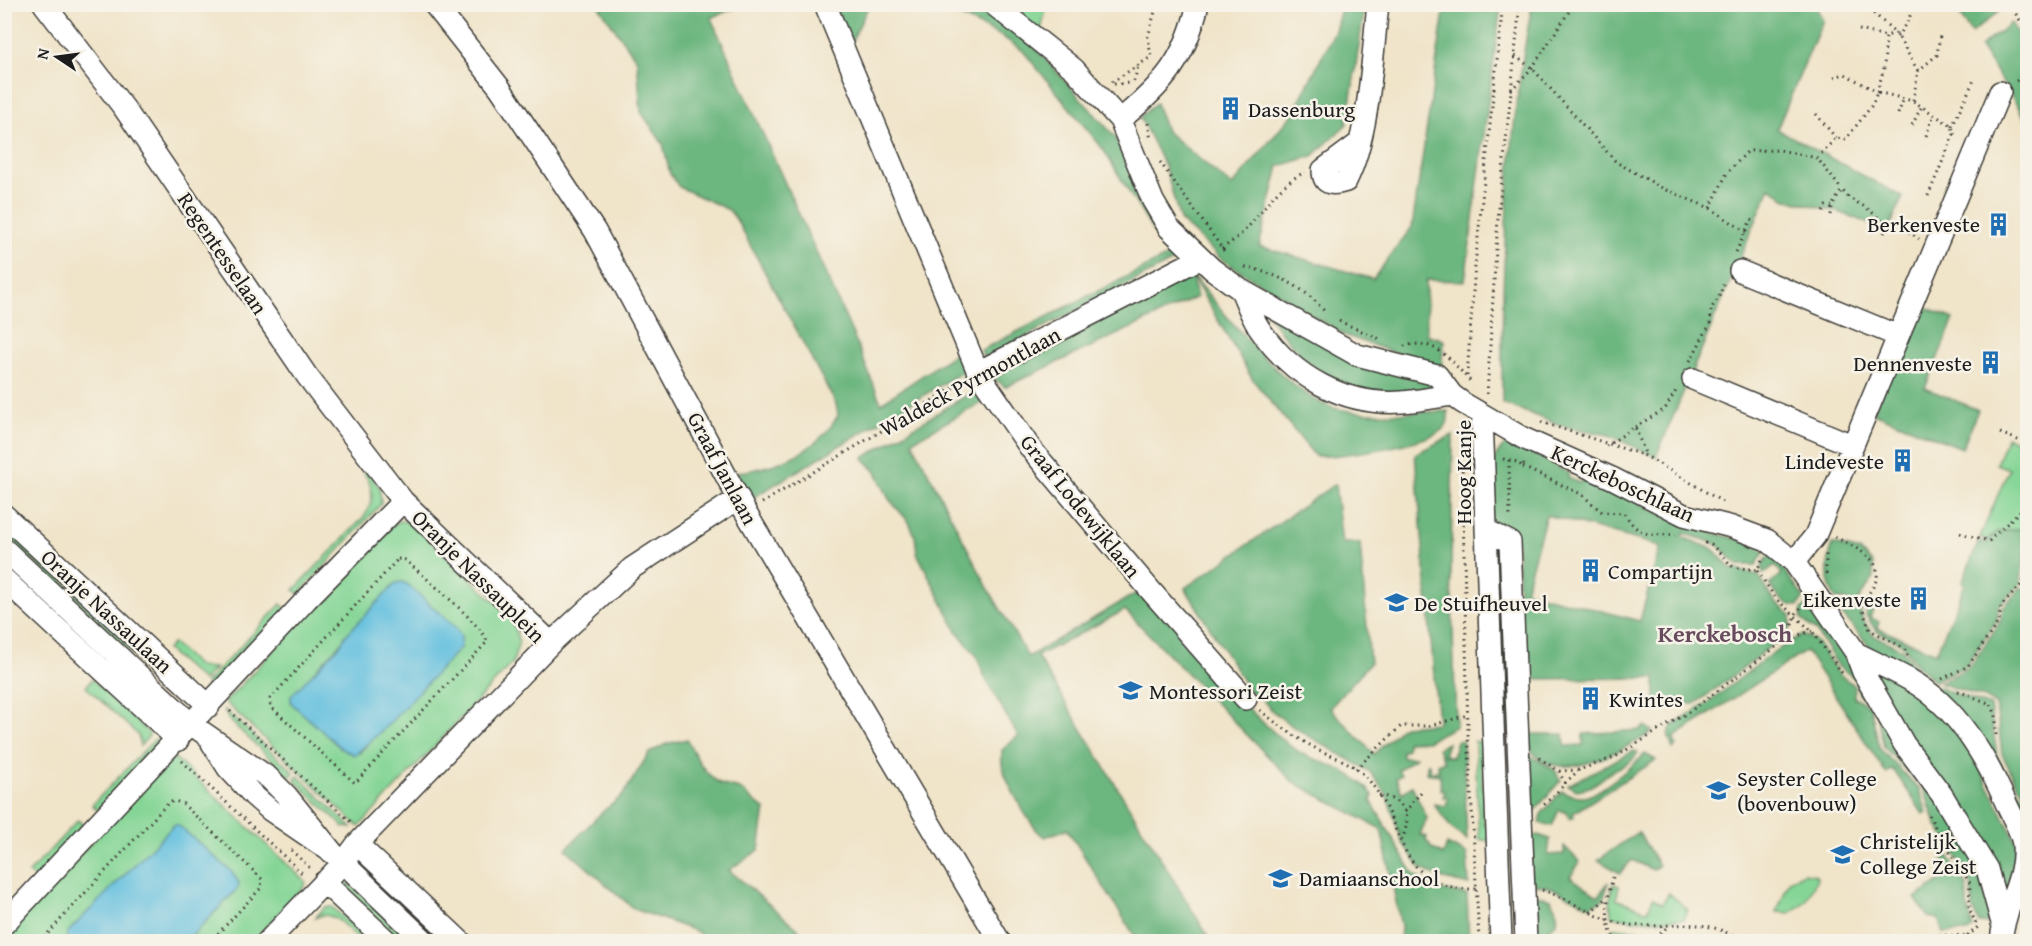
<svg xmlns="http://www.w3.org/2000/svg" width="2032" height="946" viewBox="0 0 2032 946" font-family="'Gentium Book Plus',serif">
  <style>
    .green { fill: #85d596; stroke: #507859; stroke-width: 1.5; fill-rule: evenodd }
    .forest { fill: #6cb67f; stroke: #44694e; stroke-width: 1.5; fill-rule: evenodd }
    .water { fill: #5fbede; stroke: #3e6d7d; stroke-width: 1.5 }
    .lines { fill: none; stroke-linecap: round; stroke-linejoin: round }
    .minor-casing { stroke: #3c3a36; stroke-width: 24 }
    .path { stroke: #3c3a36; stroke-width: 3; stroke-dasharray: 1.5 4.5; stroke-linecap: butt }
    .minor { stroke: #fff; stroke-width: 21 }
    .labels { text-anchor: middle; stroke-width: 5; stroke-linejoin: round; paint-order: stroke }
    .poi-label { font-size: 22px; fill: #1c1c1c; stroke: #f7f3e8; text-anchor: start }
    .street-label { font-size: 22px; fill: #1c1c1c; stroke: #f7f3e8 }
    .neighbourhood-label { font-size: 24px; font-weight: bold; fill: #674c5e; stroke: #f7f3e8 }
  </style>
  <rect width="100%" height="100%" fill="#f7f3e8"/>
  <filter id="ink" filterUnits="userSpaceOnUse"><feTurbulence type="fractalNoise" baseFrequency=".0167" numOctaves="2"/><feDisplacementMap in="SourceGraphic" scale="12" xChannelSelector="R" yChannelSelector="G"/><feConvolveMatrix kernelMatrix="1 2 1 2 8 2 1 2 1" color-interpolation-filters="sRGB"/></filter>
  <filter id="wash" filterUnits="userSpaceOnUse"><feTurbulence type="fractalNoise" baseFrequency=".008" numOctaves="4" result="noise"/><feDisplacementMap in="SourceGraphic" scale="24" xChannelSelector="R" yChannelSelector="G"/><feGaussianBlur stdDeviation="1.35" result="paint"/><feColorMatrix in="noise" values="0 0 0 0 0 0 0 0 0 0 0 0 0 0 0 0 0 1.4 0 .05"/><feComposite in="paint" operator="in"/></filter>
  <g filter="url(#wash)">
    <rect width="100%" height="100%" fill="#f0e4c9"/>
    <path class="green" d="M1007,5H1047L1040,34Z
      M2007,437L2027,446L2025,528L1996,532L1987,540L1980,537L2009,469L1996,464Z
      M354,453L380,488L381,504L299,594L294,590L362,519C382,496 368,476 352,455Z
      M400,521L410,522L512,618L519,642L513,662L359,827L225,702L391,526ZM396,583L460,635L461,647L359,753L303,684Z
      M4,524L181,694L173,692L5,534Z
      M281,604L286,609L210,689L206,683Z
      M173,643L199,667L215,668L203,681L167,650Z
      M92,679L149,733V736L140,746L138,735L86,687Z
      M224,709L294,772L290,777L228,719Z
      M155,739L158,741L157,747L97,810L92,805Z
      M1475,741L1484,744L1487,751L1481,752L1484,825H1490V841L1479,839Z
      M175,758L306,882L304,887L253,941H187L238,888L231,871L178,825H174L65,941H9L11,927L169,761Z
      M298,776L352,828L344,827L294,780Z
      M78,820L83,825L35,879L29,873Z
      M1804,873L1816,875L1817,879L1806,901L1790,913L1777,912L1789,881Z
      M341,879L345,880L412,941H402L339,882Z
      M1613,884L1619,886L1616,899L1648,911L1653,898L1662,904L1669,893L1688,910L1684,919L1634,920L1611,916L1610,898Z
      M325,907H332L370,941H360C348,930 332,906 314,919Z
      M1612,928L1659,931L1650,941H1621Z"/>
    <path class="forest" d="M598,5H742L711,18L855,339L881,403L959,351L966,370L751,499L737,472C776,468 819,451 838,415L836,404L736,219L729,210L679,187L670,174L663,144L641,112L637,60Z
      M834,5H869L850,45Z
      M936,5H967L978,8L1031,43L1115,137L1158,230L1183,256L984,358L981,350L1168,256L1103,149L1023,51L1001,36Z
      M1342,5H1365L1347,124L1313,156L1279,166L1259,246L1373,279L1412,227L1445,5H1501L1465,281L1426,280L1427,335L1444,340L1441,369L1344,335L1222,260L1180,220L1165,167L1140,117L1156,103L1166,131L1232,186L1292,115L1335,31Z
      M1532,5H1815L1823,20L1777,129L1903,197L1888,231L1839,212L1786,199L1770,187L1656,457L1609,435L1562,426L1502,403C1501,270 1507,136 1532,5Z
      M1953,5H1999L2002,9L1971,33Z
      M2011,23L2027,48V121L1980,47Z
      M1189,271C1221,309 1287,395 1334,408C1371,417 1411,412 1448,411C1448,418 1449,424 1443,429C1427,444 1338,458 1315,456L1253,380L1191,274L1197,297L1005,387L991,375Z
      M1918,304L1954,319L1925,388L1978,410L1962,448L1873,413Z
      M1268,315L1423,378L1436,388C1408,392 1362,396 1336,383C1314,373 1282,335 1268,315Z
      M975,390L983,402L912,441L988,588L1028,657L1145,588C1187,639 1227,692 1277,735C1286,742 1297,752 1307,756C1334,767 1354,772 1373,795L1371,801L1414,875L1435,889L1467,895L1469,941H1400L1401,926L1381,829L1293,782L1125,610L1037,656L1211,941H1138L1067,829L1045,837C1031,830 1005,780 1002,764C1001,760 1002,754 1002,750L1018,736L986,680L976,655L958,633L917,553L915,536L909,522L889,499L876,472L863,458Z
      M1453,435L1451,571L1456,726L1427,741L1407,742V749L1402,751V757H1416L1398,770L1401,775L1396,778L1402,793L1412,786L1427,818L1420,835L1427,837L1426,841L1430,844V847L1443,855L1447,844L1467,854L1469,885L1440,878L1420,868L1402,842L1386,793L1369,771L1293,727L1271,710L1262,699L1250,692L1185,588L1335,484L1342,543H1360L1370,663L1330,708L1374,754L1403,726L1438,723L1415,454Z
      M1508,442C1530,449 1548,464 1569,473L1568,478L1580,483L1585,476L1686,526L1745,541L1765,551L1756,565H1738L1716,544L1684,533L1682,537L1713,549L1730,568L1758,575L1775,602L1791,615L1790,629L1752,662L1695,704L1655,701V678L1522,679L1517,541L1490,518C1490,488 1483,463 1508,442ZM1546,515L1660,546L1640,621L1525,591Z
      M2025,528L2026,551L2020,585L1999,605L1997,620L1966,666L1934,681L1917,665L1902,644L1876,631L1866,615L1865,606L1873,610L1870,617L1879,622L1877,628L1936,653L1965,584L1962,582L1979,541L1986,543L1996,532Z
      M1833,544L1860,551L1873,564V579L1857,602L1836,599C1825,584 1826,562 1833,544Z
      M1769,555L1777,560L1804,598L1798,606C1783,606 1777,596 1770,584L1782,574L1775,565L1763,574L1762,566Z
      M2021,588H2028L2027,794L2017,784L2002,754L1996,705L1983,697L1939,683L1968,668L1974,661L2000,622L2003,607Z
      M1833,603L1860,610L1863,620L1873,635L1902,649L1922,677L1934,686L1990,706L1997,756L2012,786L2027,798V836L1976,733L1874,652Z
      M1809,604L1842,647L1866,698L1859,694L1856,679L1839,667L1816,631L1801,619L1802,609Z
      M1803,635L1816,641L1839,674L1855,686L1854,697L1870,706L1880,749L1919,789L1927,813L1923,814L1893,769L1886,773L1806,651L1673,738L1677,746L1673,749L1668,735L1672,726L1708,703L1775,651Z
      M1869,667L1901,681L1961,731L2017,843L2006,898L1917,754Z
      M1876,709C1920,770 1986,847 1990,924L1979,923L1972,908L1971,882L1967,873L1936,824L1923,787L1884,747Z
      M1645,726L1652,731C1644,739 1633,743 1624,748C1590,766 1538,783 1524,734H1564L1565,746L1583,745V734L1640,730Z
      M687,739C696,757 703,773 721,784C727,787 738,787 743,791C751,798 755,804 765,809L759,850L729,870L812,941H708L696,931L634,909L566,849L602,812L623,795L649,753L666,744Z
      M1457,741H1463L1467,840L1451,828L1434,804L1446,806L1448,798L1443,797L1445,791L1441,790L1440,775L1426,773L1428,762L1431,772L1439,771L1437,764L1444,761L1438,748L1448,743L1444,755L1452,757Z
      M1633,751L1638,752C1632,765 1621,765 1611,772C1599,780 1593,789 1577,790L1568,785Z
      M1527,754L1555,770L1561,780L1531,815Z
      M1645,754L1656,760L1573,813L1574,817L1570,819L1567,813L1559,810L1552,826L1539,823L1541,814L1562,791C1569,794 1576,798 1584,797C1597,796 1635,764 1645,754Z
      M1638,832L1659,865L1653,870L1632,860L1620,873L1598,860Z
      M1538,835L1550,839L1548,855L1564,854V846L1580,862L1570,877L1598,896L1609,882L1603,900L1590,906L1550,887L1529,883L1531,837Z
      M1948,856L1967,885V905L1973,928L1967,932L1943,933L1938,919L1928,917L1915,898L1951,874L1942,859Z
      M1530,893L1551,899C1566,926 1552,922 1540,941H1531Z"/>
    <path class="water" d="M402,582L407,584L456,628L461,636V647L388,725L355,755L343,750L291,703V696L341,644L345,636L396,583Z
      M174,825H178L231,871L239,883L238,888L187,941H65L68,932Z"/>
  </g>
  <g filter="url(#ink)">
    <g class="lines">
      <defs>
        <path id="minor" d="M44,4L124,108L307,376L403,501L551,643L357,844L343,863L267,942
          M434,4L500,88L595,231L746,513L1000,942
          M825,4L978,372L1031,449L1151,591L1246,699
          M993,4L1074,69L1120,120L1153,201L1169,228L1212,269L1241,290L1357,355L1437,375L1452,395L1463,403L1523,438L1614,479L1684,515L1732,527L1767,540L1794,562L1856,653L1863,672L1904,744L1942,795L1987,869L2002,923
          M1120,120C1164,84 1185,60 1198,4
          M1358,144L1323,170C1323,186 1334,185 1346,181C1370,134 1372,57 1378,4
          M1740,271L1898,336
          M1241,290C1247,303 1252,319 1261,331C1293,377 1345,406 1402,402C1418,401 1435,397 1452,395
          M978,372L1199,259
          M1693,379L1852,445
          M1482,416L1501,942
          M4,515L209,706
          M1486,530L1510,542L1526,942
          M4,549L192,725L269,778L287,796L333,853
          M1794,562L1815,536L2000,92
          M4,579L178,740
          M551,643L632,568L739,498
          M1856,653C1874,662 1892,670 1910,680C1956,706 1985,755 2006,803C2011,815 2022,832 2023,845C2026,880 2003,908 2001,942
          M212,743L228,768L254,796L270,810L333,853L426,942
          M357,844L461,942
          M324,882L388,942
          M4,924L306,600L403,501"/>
      </defs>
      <use href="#minor" class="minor-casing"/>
      <path class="path" d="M2009,4L2028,32
        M2013,10L2020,4
        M1859,30L1886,36
        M1896,33L1918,71L1913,101
        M1897,37L1909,19L1914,4
        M1515,56L1532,68L1616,162L1666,190L1710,208L1746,232
        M1918,71L1937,55L1940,35
        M1834,77L1845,74L1877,92L1884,68L1886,36L1896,33L1863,4
        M1134,81L1138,67
        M2016,81L2028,74
        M1112,82L1151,57L1148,37L1157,4
        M1114,84L1131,83
        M1511,90L1532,68L1574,4
        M1816,114L1836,138
        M1898,114L1904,98
        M1148,123L1151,140
        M1912,125L1922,106
        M1952,126L1975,78
        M1926,136L1934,114
        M1817,158L1836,138L1846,139L1873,104L1877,92L1913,101L1952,126L1954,134L1959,137
        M1160,162L1224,251
        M1928,196L1954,134
        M1710,208L1727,173L1748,151L1780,150L1817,158L1842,190
        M1823,212L1826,206H1832
        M1831,215L1832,206L1842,190L1849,198L1867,208L1888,226L1911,233L1919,239
        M1873,228L1878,217
        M1884,233L1888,226
        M1222,249C1231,242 1241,235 1248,227C1266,206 1278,185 1305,172
        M1736,252L1751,220L1757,222
        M1245,267C1278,274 1305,287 1326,313
        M1339,321L1382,340
        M1404,346C1437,337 1452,362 1472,383
        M1690,361L1710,324L1711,309L1721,293L1724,280
        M1467,376L1475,265L1503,4
        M1487,394L1498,218L1520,4
        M1541,422L1646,456L1726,504
        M1635,427L1665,409L1677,389
        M2000,433L2028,444
        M1606,446L1635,427L1646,456
        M1503,459L1517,462L1523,467L1525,460
        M1509,460L1510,519
        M1462,464L1468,734L1479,940
        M1523,467L1581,494L1602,512L1624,513C1640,538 1648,534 1676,535
        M762,503L961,383
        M1960,533L1989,541L2027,504
        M1835,537C1868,554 1897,566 1860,603L1870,630L1904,648L1908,656
        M1705,543L1711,544L1733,567L1757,570
        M398,559L405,560C420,573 485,627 487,642L355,783L271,707L270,699Z
        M1762,560L1757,570L1776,599L1812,631L1842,673
        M1826,574V553
        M1847,603H1860
        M1788,638L1812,631
        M1942,679L1968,666L1999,621L2001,606L2023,583L2027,559L2028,500
        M1958,691L1991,704L1996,715V739
        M1260,710C1278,725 1296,738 1317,749C1331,756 1351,762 1362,773C1407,816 1391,891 1476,889
        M230,711L351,822
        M1539,758L1559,771L1565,784L1541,808
        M182,761L304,875
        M1356,769L1401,726H1430L1467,715
        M1559,771L1579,770L1615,757L1692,710L1788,638L1795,615L1802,606
        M1565,783L1579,770
        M1379,795C1408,801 1413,818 1400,843
        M1405,812L1421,792
        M1929,815L1940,837L1970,883L1969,908L1977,926
        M291,850L310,868
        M1613,877C1607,899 1603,922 1616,942
        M1542,890C1569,898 1591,917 1619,923C1661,933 1705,911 1740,942
        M1590,912L1607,898
        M2024,929L2026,942
        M40,942L168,803L175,801L183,804L262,879L261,888L210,942
        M1652,942L1667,927
        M1929,942L1940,935L1968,936
        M1971,942L1968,936L1979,926"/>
      <use href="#minor" class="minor"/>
    </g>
  </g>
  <defs>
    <symbol id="building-bare" viewBox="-9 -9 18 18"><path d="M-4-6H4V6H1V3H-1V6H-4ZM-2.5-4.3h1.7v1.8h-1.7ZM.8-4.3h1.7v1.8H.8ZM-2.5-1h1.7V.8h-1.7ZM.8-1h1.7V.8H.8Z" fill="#1f6fb2" stroke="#f7f3e8" stroke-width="2.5" paint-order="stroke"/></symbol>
    <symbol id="school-bare" viewBox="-9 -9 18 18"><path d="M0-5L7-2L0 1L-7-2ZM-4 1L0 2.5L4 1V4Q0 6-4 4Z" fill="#1f6fb2" stroke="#f7f3e8" stroke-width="2.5" paint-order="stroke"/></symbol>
  </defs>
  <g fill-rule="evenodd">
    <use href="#building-bare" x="1214" y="92" width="33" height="33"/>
    <use href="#building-bare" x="1982" y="208" width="33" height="33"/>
    <use href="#building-bare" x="1974" y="346" width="33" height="33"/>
    <use href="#building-bare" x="1886" y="444" width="33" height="33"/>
    <use href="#building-bare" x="1574" y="554" width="33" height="33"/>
    <use href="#building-bare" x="1902" y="582" width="33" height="33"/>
    <use href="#school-bare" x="1380" y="586" width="33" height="33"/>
    <use href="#school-bare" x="1114" y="674" width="33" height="33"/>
    <use href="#building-bare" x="1574" y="682" width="33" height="33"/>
    <use href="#school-bare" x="1702" y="774" width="33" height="33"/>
    <use href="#school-bare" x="1826" y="838" width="33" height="33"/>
    <use href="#school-bare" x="1264" y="862" width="33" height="33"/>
  </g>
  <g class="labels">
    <g class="poi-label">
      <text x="1248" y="117">Dassenburg</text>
      <text x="1980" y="232" text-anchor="end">Berkenveste</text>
      <text x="1972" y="371" text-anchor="end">Dennenveste</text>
      <text x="1884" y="469" text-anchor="end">Lindeveste</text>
      <text x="1608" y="579">Compartijn</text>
      <text x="1901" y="607" text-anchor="end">Eikenveste</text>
      <text x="1414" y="611">De Stuifheuvel</text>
      <text x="1149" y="699">Montessori Zeist</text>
      <text x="1609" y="707">Kwintes</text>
      <text x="1737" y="786">Seyster College<tspan x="1737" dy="25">(bovenbouw)</tspan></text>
      <text x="1860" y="849">Christelijk<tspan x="1860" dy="25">College Zeist</tspan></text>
      <text x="1299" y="886">Damiaanschool</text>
    </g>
    <g class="street-label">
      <text transform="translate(223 253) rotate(56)" y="8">Regentesselaan</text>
      <text transform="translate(970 381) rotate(-29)" y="8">Waldeck Pyrmontlaan</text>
      <text transform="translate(723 468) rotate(62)" y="8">Graaf Janlaan</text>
      <text transform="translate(1463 472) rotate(-90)" y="8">Hoog Kanje</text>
      <text transform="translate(1623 483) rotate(25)" y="8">Kerckeboschlaan</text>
      <text transform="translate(1081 506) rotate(51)" y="8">Graaf Lodewijklaan</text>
      <text transform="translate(479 576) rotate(45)" y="8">Oranje Nassauplein</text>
      <text transform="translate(107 611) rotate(43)" y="8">Oranje Nassaulaan</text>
    </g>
    <g class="neighbourhood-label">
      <text x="1725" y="642">Kerckebosch</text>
    </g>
  </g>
  <rect width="2032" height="946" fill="none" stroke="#f7f3e8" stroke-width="24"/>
  <g transform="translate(57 57) rotate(283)" stroke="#f7f3e8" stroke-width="4.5" paint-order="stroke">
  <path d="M0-4.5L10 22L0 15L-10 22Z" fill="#1c1c1c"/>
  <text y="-9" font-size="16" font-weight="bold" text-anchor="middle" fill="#1c1c1c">N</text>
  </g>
</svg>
